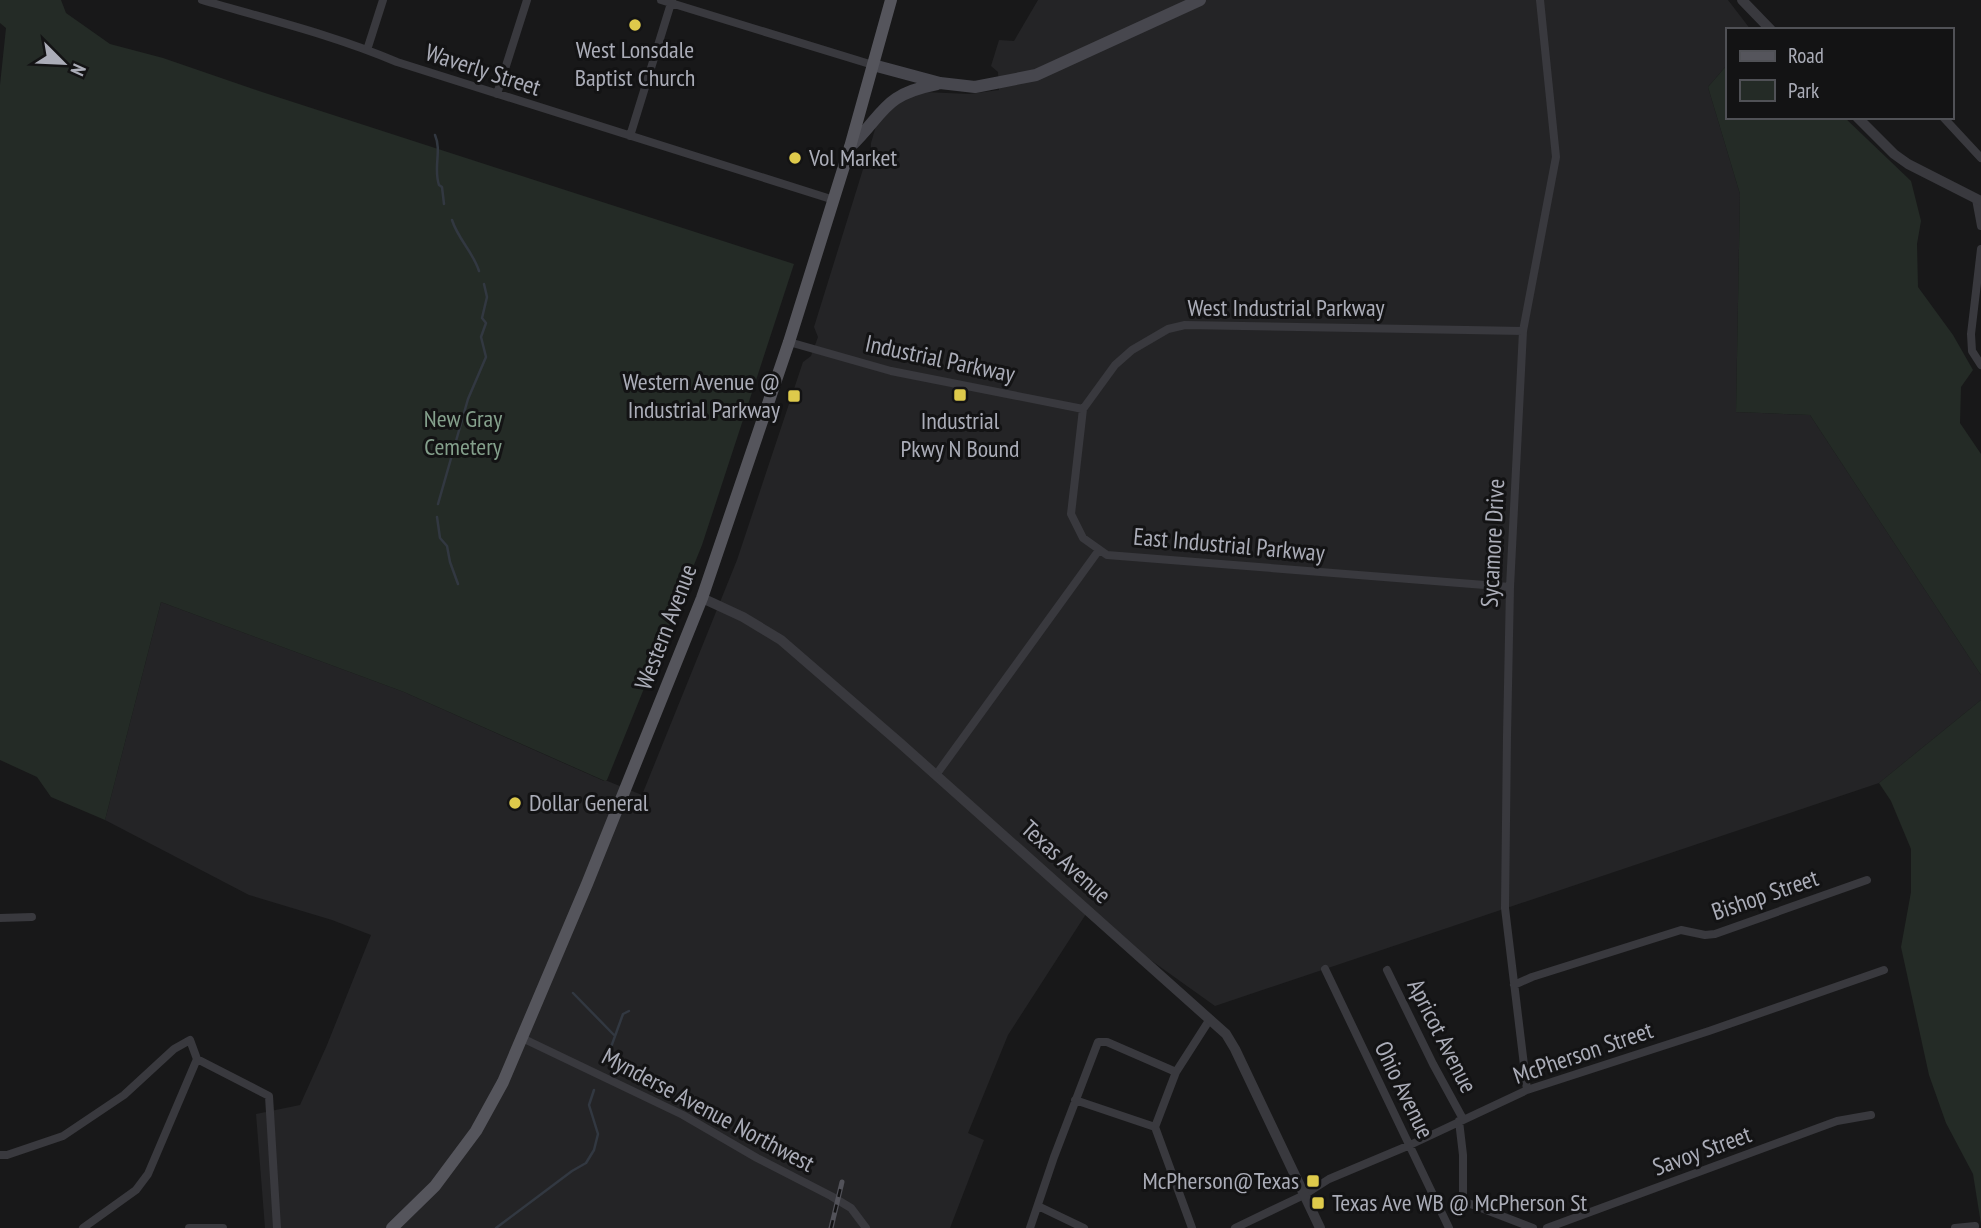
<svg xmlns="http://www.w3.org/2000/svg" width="1981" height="1228" viewBox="0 0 1981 1228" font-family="'PT Sans Narrow',sans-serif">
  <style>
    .built { fill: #242426 }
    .green { fill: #242b26 }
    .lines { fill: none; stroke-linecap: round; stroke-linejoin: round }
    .stream { stroke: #323841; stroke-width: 2.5 }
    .minor { stroke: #39393e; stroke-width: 8 }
    .tertiary { stroke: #39393e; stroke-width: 10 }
    .secondary { stroke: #47474e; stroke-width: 12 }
    .primary { stroke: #55555c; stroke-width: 12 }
    .rail-casing { stroke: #525259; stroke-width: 5 }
    .rail { stroke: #131314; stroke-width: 2.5; stroke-dasharray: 8; stroke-linecap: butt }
    .poi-dot { fill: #deca4b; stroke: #131314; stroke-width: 2.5 }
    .labels { text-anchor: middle; stroke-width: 6; stroke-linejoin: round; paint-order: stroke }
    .poi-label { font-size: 24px; fill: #abadb8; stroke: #131314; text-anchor: start }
    .street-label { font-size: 24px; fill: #abadb8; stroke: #131314 }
    .park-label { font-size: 24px; fill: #84a08c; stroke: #131314 }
  </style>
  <rect width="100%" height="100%" fill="#181819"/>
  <path class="built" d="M1038,0H1728L1751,30H1727V65L1708,87L1740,194L1736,412L1810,415L1981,675V700L1879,783L1215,1006L1086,914L1008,1035L968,1133L984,1140L950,1228H265L256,1114L300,1105L327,1045L371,935L332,920L249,895L105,820L161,602L404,692L604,781L605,780L642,795L737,560L803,362L811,356L818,337L814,327L864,166L871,155V143L876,126L894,103L924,92L969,94L999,90L998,72L991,66L999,40L1014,41Z"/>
  <path class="green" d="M0,0H61L66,13L110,44L163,58L262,92L794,264L702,545L607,780L605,781L404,692L161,602L105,820L51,797L37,777L0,760V85L6,28L0,23Z
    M1727,65V117H1844L1911,181L1921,221L1917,244L1918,287L1953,335L1973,370L1961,387L1960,423L1981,454V675L1810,415L1736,412L1740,194L1708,87Z
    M1981,700V1224L1973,1174L1946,1123L1929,1075L1901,947L1911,892V849L1891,801L1879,783Z"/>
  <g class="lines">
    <path class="stream" d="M435,135C442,151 433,168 439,185L442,187L444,204
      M452,220C458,239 473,252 479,271
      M438,504L468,399L486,357L481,337L486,323L482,318L487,297L484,284
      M437,517L440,538L447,546L450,562L458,584
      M573,993L614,1035
      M606,1061L623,1014L629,1011
      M496,1228L572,1171L586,1163L594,1150L598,1134L589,1105L594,1090"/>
    <path class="minor" d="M202,0C267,19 334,35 397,62L834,200
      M661,0L873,65
      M367,50L383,0
      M497,94L527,0
      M1943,117L1981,158
      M630,136L672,0
      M1976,199L1981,226
      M1981,249L1971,334L1972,351L1981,365
      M789,342L891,371L1083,409
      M1510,587L1107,555L1083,538L1071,514L1083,409L1115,365L1132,350L1168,329L1185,325L1523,331
      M936,775L1099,550
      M0,918L32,917
      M1325,969L1449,1228
      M1387,970L1433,1064L1463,1119
      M1514,985L1532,977L1681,930L1705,935L1715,934L1867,880
      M522,1038L683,1115L757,1158L831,1196L851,1208L866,1228
      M197,1059L269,1096L277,1228
      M1527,1090L1505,908L1507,736L1510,587L1523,331L1556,157L1540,0
      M1075,1100L1155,1127
      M1459,1121L1463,1155V1197L1468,1203L1533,1228
      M0,1155H7L63,1136L124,1095L174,1049L190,1040L197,1059L148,1174L136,1190L83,1228
      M1038,1206L1084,1228
      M189,1228H223
      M1030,1228L1054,1157L1098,1042H1107L1176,1072
      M1192,1228L1155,1127L1176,1072L1210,1019
      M1235,1228L1304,1195L1329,1179L1410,1145L1527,1090L1709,1031L1884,970
      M1547,1228L1837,1121L1871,1115
      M1955,1228L1975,1226"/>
    <path class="tertiary" d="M1742,0L1771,30
      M1857,117L1894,154L1908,164L1981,201
      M702,598L743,617L781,640L900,743L1226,1034L1235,1049L1320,1228"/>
    <path class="secondary" d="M873,65L940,83L975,87L1036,75L1200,0
      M850,147C886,112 882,95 937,84"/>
    <path class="primary" d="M392,1228L435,1186L476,1131L503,1082L587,884L702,598L789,342L850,147L891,0"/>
    <defs>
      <path id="rail" d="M831,1228L842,1182"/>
    </defs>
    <use href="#rail" class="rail-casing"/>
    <use href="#rail" class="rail"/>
  </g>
  <g class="poi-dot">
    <circle cx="635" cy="25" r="7"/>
    <circle cx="795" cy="158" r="7"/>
    <rect x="953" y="388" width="14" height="14" rx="3.5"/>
    <rect x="787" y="389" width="14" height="14" rx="3.5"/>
    <circle cx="515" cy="803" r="7"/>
    <rect x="1306" y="1174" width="14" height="14" rx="3.5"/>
    <rect x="1311" y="1196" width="14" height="14" rx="3.5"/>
  </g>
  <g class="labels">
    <g class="poi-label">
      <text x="635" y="58" text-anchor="middle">West Lonsdale<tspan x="635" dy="28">Baptist Church</tspan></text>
      <text x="809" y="166">Vol Market</text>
      <text x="780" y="390" text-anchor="end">Western Avenue @<tspan x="780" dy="28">Industrial Parkway</tspan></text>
      <text x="960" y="429" text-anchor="middle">Industrial<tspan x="960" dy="28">Pkwy N Bound</tspan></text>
      <text x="529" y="811">Dollar General</text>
      <text x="1299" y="1189" text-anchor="end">McPherson@Texas</text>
      <text x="1332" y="1211">Texas Ave WB @ McPherson St</text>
    </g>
    <g class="street-label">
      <text transform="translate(483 70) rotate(18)" y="8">Waverly Street</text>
      <text x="1286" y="316">West Industrial Parkway</text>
      <text transform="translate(940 359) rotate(12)" y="8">Industrial Parkway</text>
      <text transform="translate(1493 543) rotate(-87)" y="8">Sycamore Drive</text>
      <text transform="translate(1229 545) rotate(5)" y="8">East Industrial Parkway</text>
      <text transform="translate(666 627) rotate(-69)" y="8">Western Avenue</text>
      <text transform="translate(1066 862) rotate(42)" y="8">Texas Avenue</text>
      <text transform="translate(1765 895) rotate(-19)" y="8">Bishop Street</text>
      <text transform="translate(1442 1036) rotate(63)" y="8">Apricot Avenue</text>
      <text transform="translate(1583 1053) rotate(-19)" y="8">McPherson Street</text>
      <text transform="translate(1404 1090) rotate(64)" y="8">Ohio Avenue</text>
      <text transform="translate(708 1110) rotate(28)" y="8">Mynderse Avenue Northwest</text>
      <text transform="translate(1702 1151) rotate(-20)" y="8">Savoy Street</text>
    </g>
    <g class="park-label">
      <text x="463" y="427">New Gray<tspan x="463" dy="28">Cemetery</tspan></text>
    </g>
  </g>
  <rect x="1726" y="28" width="228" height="91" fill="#131314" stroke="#505156" stroke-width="2"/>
  <rect x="1740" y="51" width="35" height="10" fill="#55555c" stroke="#505156" stroke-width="2"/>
  <text x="1788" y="63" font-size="21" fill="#abadb8">Road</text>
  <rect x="1740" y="80" width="35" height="21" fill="#242b26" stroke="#505156" stroke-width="2"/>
  <text x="1788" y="98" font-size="21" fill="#abadb8">Park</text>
  <g transform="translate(63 63) rotate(114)" stroke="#131314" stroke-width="5" paint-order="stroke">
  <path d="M0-5L12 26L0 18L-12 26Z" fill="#abadb8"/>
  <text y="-10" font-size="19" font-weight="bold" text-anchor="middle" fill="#abadb8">N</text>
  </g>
</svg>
